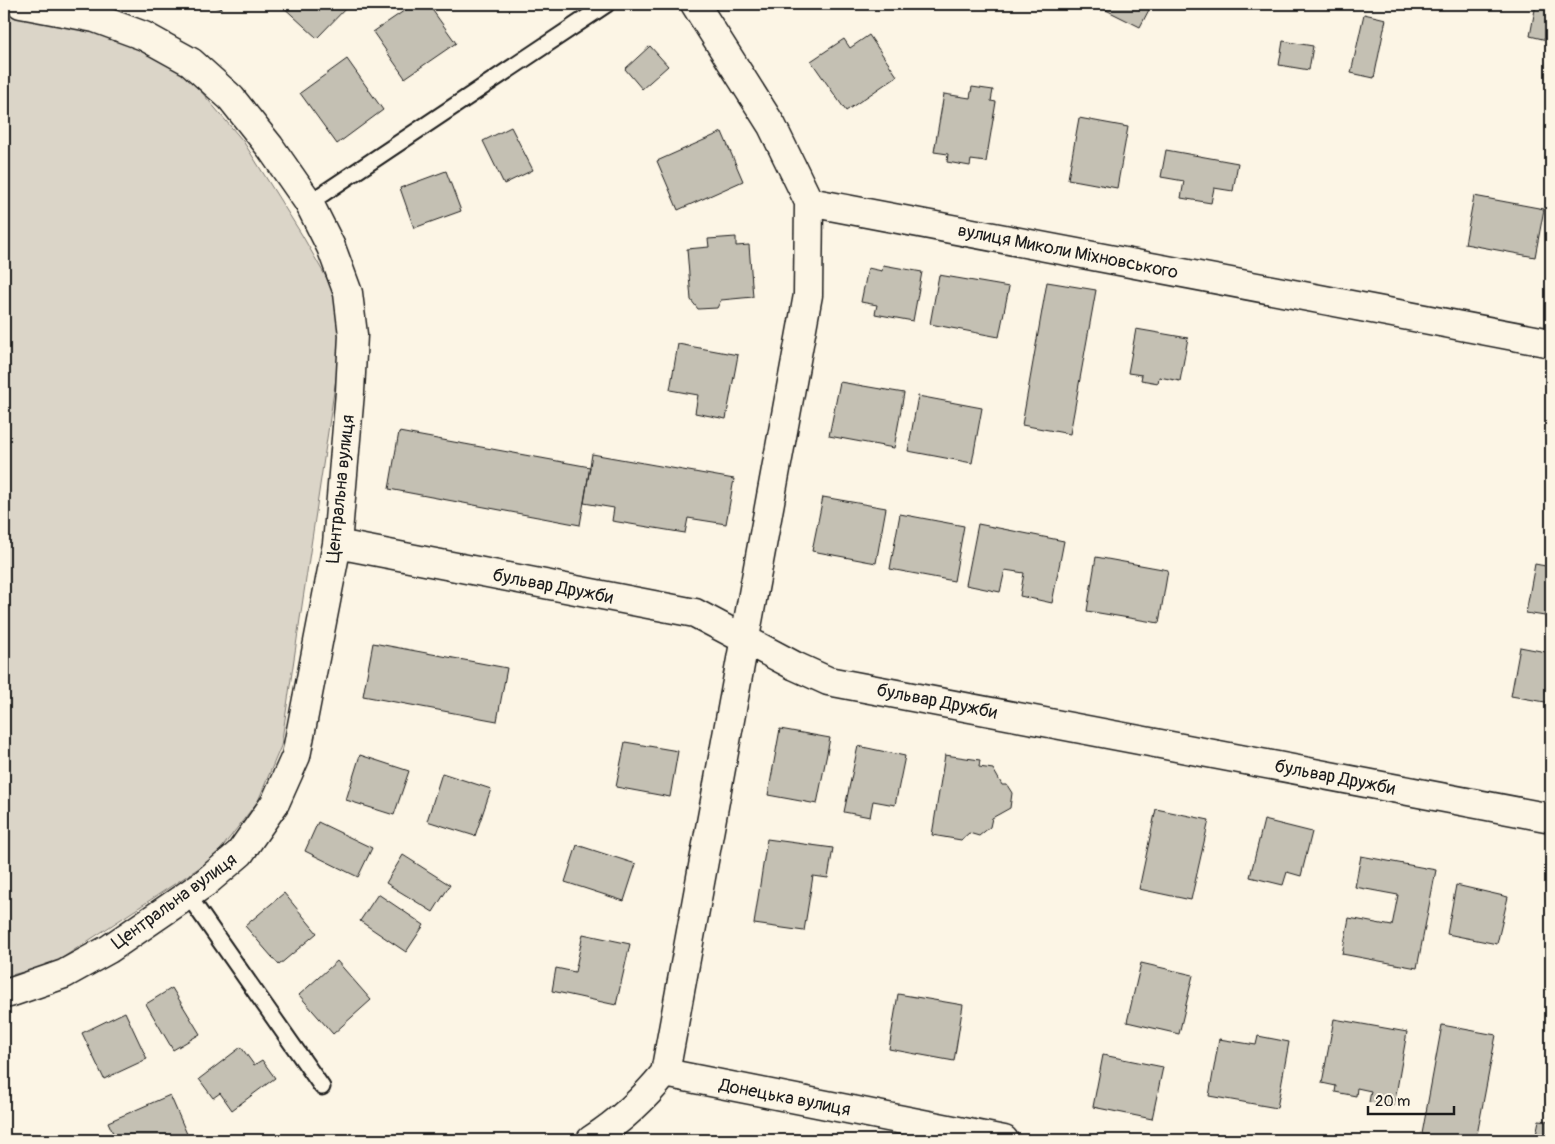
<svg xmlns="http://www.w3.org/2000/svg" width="1555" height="1144" viewBox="0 0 1555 1144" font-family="Pangolin,sans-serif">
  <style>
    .green { fill: #dbd5c8; stroke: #7c7872 }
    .building { fill: #c4c0b3; stroke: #1c1c1c }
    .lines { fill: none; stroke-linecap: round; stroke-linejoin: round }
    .service-casing { stroke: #1c1c1c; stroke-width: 19 }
    .minor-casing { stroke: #1c1c1c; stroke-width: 31 }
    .service { stroke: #fcf5e5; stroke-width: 15 }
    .minor { stroke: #fcf5e5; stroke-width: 28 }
    .labels { text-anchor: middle; stroke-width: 4; stroke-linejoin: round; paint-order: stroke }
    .street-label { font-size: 18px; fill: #1c1c1c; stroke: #fcf5e5 }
  </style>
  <rect width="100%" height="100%" fill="#fcf5e5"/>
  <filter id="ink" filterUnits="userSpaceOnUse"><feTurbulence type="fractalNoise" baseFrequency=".02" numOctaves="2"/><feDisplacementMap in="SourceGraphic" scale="10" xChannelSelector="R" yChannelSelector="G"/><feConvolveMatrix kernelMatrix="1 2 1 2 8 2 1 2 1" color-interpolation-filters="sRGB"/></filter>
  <g filter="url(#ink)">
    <path class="green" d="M4,4H21L95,18L182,69L243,141L302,235L334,291L342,338L281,746L258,801L214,858L53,964L4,977Z"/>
    <path class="building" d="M208,4H223L221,9Z
      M280,4H350L317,38Z
      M414,4H428L456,43L405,78L373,32Z
      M1097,4H1152L1140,27L1096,5Z
      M1536,4H1551V41L1530,36Z
      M1364,14L1386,19L1374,78L1351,73Z
      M869,35L897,76L846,111L811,61L844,39L850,48Z
      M1283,41L1313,46L1309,70L1279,65Z
      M650,46L668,66L642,89L625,69Z
      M347,59L383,110L337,144L300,93Z
      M972,87L993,90L991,101L996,102L986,162L971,160L970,166L947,162L948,154L934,152L944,94L970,98Z
      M1079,118L1128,127L1117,188L1068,179Z
      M511,127L533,170L504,184L483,141Z
      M722,132L743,181L678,210L657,161Z
      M1166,150L1238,163L1233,191L1214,188L1211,203L1181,198L1184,181L1161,177Z
      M446,171L461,211L414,228L400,188Z
      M1474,196L1544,209L1535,257L1465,244Z
      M736,237V246L749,245L753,297L721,300L717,308L698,309L691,300L687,249L709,247L708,239Z
      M883,265L922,272L913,321L875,314L877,305L861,302L868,268L882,271Z
      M939,275L1009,287L999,337L930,324Z
      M1047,282L1096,290L1070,434L1022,425Z
      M1136,329L1188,338L1180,381L1159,377L1158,383L1141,380L1142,375L1128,373Z
      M678,344L738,355L726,419L695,413L698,395L670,390Z
      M840,382L904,393L894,448L829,436Z
      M918,396L982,408L972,463L908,451Z
      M399,432L590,467L580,525L389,489Z
      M592,454L734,479L726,524L688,518L685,533L612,521L614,508L584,503Z
      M823,497L886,508L876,563L812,551Z
      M900,514L964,526L954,581L890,569Z
      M978,524L1064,541L1052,603L1020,596L1024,573L1005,570L1000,592L966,585Z
      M1096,557L1168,570L1159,623L1087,611Z
      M1535,564L1551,567V617L1526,613Z
      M373,643L507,668L497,721L363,696Z
      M1520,647L1551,653V703L1511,696Z
      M780,729L830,738L817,804L768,795Z
      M625,742L678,751L670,797L616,787Z
      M858,746L905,756L895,805L873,801L870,817L844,812Z
      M360,755L409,771L394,815L346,800Z
      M945,755L980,760L979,767L993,769L1002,785H1007L1012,793L1010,808L992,818L990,827L979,836L969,833L961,840L932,835Z
      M442,773L491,789L475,836L427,821Z
      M1156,809L1209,820L1191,900L1139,889Z
      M1264,820L1312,832L1301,876L1287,872L1283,885L1250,877Z
      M318,822L372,848L358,877L305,851Z
      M767,839L833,848L828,878L813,876L804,931L754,924Z
      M577,845L636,864L624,901L565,882Z
      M403,855L450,885L433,912L386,883Z
      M1361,856L1436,870L1417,968L1342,954L1349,918L1392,926L1398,895L1355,887Z
      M1456,885L1508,897L1497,944L1447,934Z
      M284,893L317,933L279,965L245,926Z
      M378,894L424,925L406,952L360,921Z
      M583,934L630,944L616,1005L552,991L556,968L575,972Z
      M337,961L371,1000L333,1034L299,995Z
      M1141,963L1193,975L1179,1034L1127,1022Z
      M172,988L200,1034L173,1050L146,1004Z
      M898,994L963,1005L954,1061L889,1049Z
      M125,1012L147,1059L104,1079L82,1033Z
      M1334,1019L1407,1032L1394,1106L1369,1102L1371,1091L1357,1088L1356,1096L1335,1092L1336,1086L1322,1083Z
      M1442,1025L1496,1035L1476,1140H1456L1422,1134Z
      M1258,1036L1289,1042L1277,1108L1209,1096L1219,1039L1256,1045Z
      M241,1047L254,1065L262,1060L275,1078L232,1110L220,1093L213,1098L199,1079Z
      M1103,1055L1163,1067L1152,1119L1093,1107Z
      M170,1095L187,1134L172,1140H116L108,1122Z
      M1551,1110V1140H1535L1539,1120L1549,1121Z"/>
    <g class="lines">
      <defs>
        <path id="service" d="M309,203L607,4
          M187,894L322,1087"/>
        <path id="minor" d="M695,4L772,126L809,202L1551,343
          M337,544L695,613L795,666L828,681L1551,818
          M4,994L9,993L64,974L109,949L205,883L240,853L275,803L296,756L337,544L350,392L353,335L348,293L331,247L309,203L270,147L231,98L191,62L144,36L95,18L21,4
          M665,1073L808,295L809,202
          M591,1140C619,1122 644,1099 665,1073L1004,1140"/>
      </defs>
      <use href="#service" class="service-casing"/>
      <use href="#minor" class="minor-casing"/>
      <use href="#service" class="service"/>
      <use href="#minor" class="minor"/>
    </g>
  </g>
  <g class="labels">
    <g class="street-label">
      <text transform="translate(1068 251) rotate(11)" y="6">вулиця Миколи Міхновського</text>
      <text transform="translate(340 489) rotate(-84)" y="6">Центральна вулиця</text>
      <text transform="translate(553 586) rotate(11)" y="6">бульвар Дружби</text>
      <text transform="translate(937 701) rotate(11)" y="6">бульвар Дружби</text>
      <text transform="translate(1335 777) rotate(11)" y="6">бульвар Дружби</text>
      <text transform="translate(174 901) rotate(-36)" y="6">Центральна вулиця</text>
      <text transform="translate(785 1097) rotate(11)" y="6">Донецька вулиця</text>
    </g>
  </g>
  <rect width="1555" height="1144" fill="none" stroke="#fcf5e5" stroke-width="20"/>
  <rect x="10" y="10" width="1535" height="1124" fill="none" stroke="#1c1c1c" stroke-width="2" filter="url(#ink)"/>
  <path d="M1368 1106v8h86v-8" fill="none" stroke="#1c1c1c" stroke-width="2.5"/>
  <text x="1375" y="1106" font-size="15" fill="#1c1c1c" stroke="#fcf5e5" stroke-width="4" paint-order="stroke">20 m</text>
</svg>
